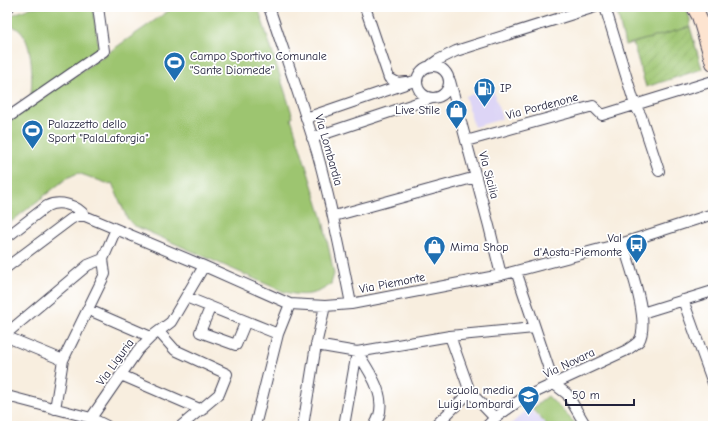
<svg xmlns="http://www.w3.org/2000/svg" width="720" height="433" viewBox="0 0 720 433" font-family="'Comic Neue',sans-serif">
  <style>
    .built { fill: #ddd5f6 }
    .grass { fill: #9dc570; stroke: #607456 }
    .garden { fill: url(#garden-furrows); stroke: #607456 }
    .lines { fill: none; stroke-linecap: round; stroke-linejoin: round }
    .street-casing { stroke: #424154; stroke-width: 12 }
    .secondary-casing { stroke: #424154; stroke-width: 16 }
    .street { stroke: #fff; stroke-width: 10 }
    .secondary { stroke: #fde4d0; stroke-width: 14 }
    .labels { text-anchor: middle; stroke-width: 3.5; stroke-linejoin: round; paint-order: stroke }
    .poi-label { font-size: 12px; fill: #22223b; stroke: #fff; text-anchor: start }
    .street-label { font-size: 12px; fill: #22223b; stroke: #fff }
  </style>
  <defs>
    <pattern id="garden-furrows" width="10" height="10" patternUnits="userSpaceOnUse"><rect width="10" height="10" fill="#9dc570"/><path d="M-1 1l2-2M0 10L10 0M9 11l2-2" fill="none" stroke="#87a962"/></pattern>
  </defs>
  <rect width="100%" height="100%" fill="#fff"/>
  <filter id="ink" filterUnits="userSpaceOnUse"><feTurbulence type="fractalNoise" baseFrequency=".025" numOctaves="2"/><feDisplacementMap in="SourceGraphic" scale="8" xChannelSelector="R" yChannelSelector="G"/><feConvolveMatrix kernelMatrix="1 2 1 2 8 2 1 2 1" color-interpolation-filters="sRGB"/></filter>
  <filter id="wash" filterUnits="userSpaceOnUse"><feTurbulence type="fractalNoise" baseFrequency=".012" numOctaves="4" result="noise"/><feDisplacementMap in="SourceGraphic" scale="16" xChannelSelector="R" yChannelSelector="G"/><feGaussianBlur stdDeviation="0.9" result="paint"/><feColorMatrix in="noise" values="0 0 0 0 0 0 0 0 0 0 0 0 0 0 0 0 0 1.4 0 .05"/><feComposite in="paint" operator="in"/></filter>
  <g filter="url(#wash)">
    <rect width="100%" height="100%" fill="#f8eedf"/>
    <path class="built" d="M493,89L502,119L474,127L465,96Z
      M529,408L547,426H509Z"/>
    <path class="grass" d="M32,7H93L99,50L31,96C32,79 34,45 20,31C17,28 11,25 7,22V17Z
      M174,7H258L293,117L291,118L323,220L334,274L331,284C316,296 301,297 282,291L133,225L127,218L112,183L109,184L78,173L67,178L7,225V123Z
      M621,7H686L690,19V27L625,45L617,11V8Z
      M548,396L576,424L573,426H548L532,409Z"/>
    <path class="garden" d="M690,27L702,69L646,87L633,43Z"/>
  </g>
  <g filter="url(#ink)">
    <g class="lines">
      <defs>
        <path id="street" d="M269,7C285,55 302,103 317,152C331,202 341,253 351,304
          M365,7L389,78L398,83L406,82
          M605,7L635,105L641,116L659,171
          M7,8L9,7
          M431,65L438,60L456,51L595,7
          M417 82a16 16 0 1 1 32 0a16 16 0 1 1-32 0Z
          M450,81L489,226L501,275
          M7,118L104,51L98,7
          M306,118L417,80
          M312,138L432,98
          M466,141L593,106L602,115L713,81
          M334,216L476,177
          M7,237L47,206C59,200 77,205 85,216
          M7,267L71,219L77,216H85L204,266L290,304L325,306L351,304L501,275L623,243L713,214
          M516,271L554,384L567,394L586,426
          M186,297L278,334
          M683,300L713,383
          M210,308L200,332L236,345L246,321
          M89,310L151,337
          M642,313L713,291
          M159,332L175,350L227,374L219,394L181,426
          M7,333L88,265L103,259
          M450,336L470,392L495,418
          M7,337L63,360L105,274L103,259L116,229
          M316,345L357,352L344,426
          M121,375L202,410
          M7,396L91,418L107,426
          M55,409L63,360
          M91,418L138,350L151,337L171,322L204,266
          M255,426L278,334L290,304
          M303,426L316,345L325,306
          M374,426C391,402 371,373 357,352L450,336L534,328
          M435,426L470,392
          M487,426L495,418L523,398L627,350C630,348 636,344 639,341C651,322 629,264 623,243"/>
        <path id="secondary" d="M694,7L699,16L713,63"/>
      </defs>
      <use href="#street" class="street-casing"/>
      <use href="#secondary" class="secondary-casing"/>
      <use href="#street" class="street"/>
      <use href="#secondary" class="secondary"/>
    </g>
  </g>
  <defs>
    <symbol id="stadium-pin" viewBox="-11 -11 22 30"><path d="M0 17L-7.5 6A9.5 9.5 0 1 1 7.5 6Z" fill="#1f6fb2" stroke="#fff"/><path d="M0-5a6.5 5 0 1 0 0 10a6.5 5 0 1 0 0-10ZM-3.5-1.8h7v3.6h-7Z" fill="#fff"/></symbol>
    <symbol id="fuel-pin" viewBox="-11 -11 22 30"><path d="M0 17L-7.5 6A9.5 9.5 0 1 1 7.5 6Z" fill="#1f6fb2" stroke="#fff"/><path d="M-5.5-6h7V0h2V4h1.3V-2.5L3-4.5l.8-.8L6-3V5H2.5V1h-1V6h-7ZM-4.2-4.7v3.2H.2V-4.7Z" fill="#fff"/></symbol>
    <symbol id="shop-pin" viewBox="-11 -11 22 30"><path d="M0 17L-7.5 6A9.5 9.5 0 1 1 7.5 6Z" fill="#1f6fb2" stroke="#fff"/><path d="M-5-2.5h2.3a2.7 3.5 0 0 1 5.4 0H5L5.5 6h-11ZM-1.5-2.5h3a1.5 2.3 0 0 0-3 0Z" fill="#fff"/></symbol>
    <symbol id="bus-pin" viewBox="-11 -11 22 30"><path d="M0 17L-7.5 6A9.5 9.5 0 1 1 7.5 6Z" fill="#1f6fb2" stroke="#fff"/><path d="M-5-6H5V4H4V6H2V4H-2V6H-4V4H-5ZM-3.5-4V0h7V-4ZM-3.5 1.2v1.5H-2V1.2ZM2 1.2v1.5H3.5V1.2Z" fill="#fff"/></symbol>
    <symbol id="school-pin" viewBox="-11 -11 22 30"><path d="M0 17L-7.5 6A9.5 9.5 0 1 1 7.5 6Z" fill="#1f6fb2" stroke="#fff"/><path d="M0-5L7-2L0 1L-7-2ZM-4 1L0 2.5L4 1V4Q0 6-4 4Z" fill="#fff"/></symbol>
  </defs>
  <g fill-rule="evenodd">
    <use href="#stadium-pin" x="162" y="50" width="25" height="34"/>
    <use href="#fuel-pin" x="472" y="76" width="25" height="34"/>
    <use href="#shop-pin" x="444" y="98" width="25" height="34"/>
    <use href="#stadium-pin" x="20" y="118" width="25" height="34"/>
    <use href="#bus-pin" x="624" y="232" width="25" height="34"/>
    <use href="#shop-pin" x="422" y="234" width="25" height="34"/>
    <use href="#school-pin" x="516" y="384" width="25" height="34"/>
  </g>
  <g class="labels">
    <g class="poi-label">
      <text x="190" y="60">Campo Sportivo Comunale<tspan x="190" dy="14">"Sante Diomede"</tspan></text>
      <text x="500" y="92">IP</text>
      <text x="440" y="114" text-anchor="end">Live Stile</text>
      <text x="48" y="128">Palazzetto dello<tspan x="48" dy="14">Sport "PalaLaforgia"</tspan></text>
      <text x="622" y="242" text-anchor="end">Val<tspan x="622" dy="14">d'Aosta-Piemonte</tspan></text>
      <text x="450" y="251">Mima Shop</text>
      <text x="514" y="394" text-anchor="end">scuola media<tspan x="514" dy="14">Luigi Lombardi</tspan></text>
    </g>
    <g class="street-label">
      <text transform="translate(542 106) rotate(-15)" y="4">Via Pordenone</text>
      <text transform="translate(329 150) rotate(74)" y="4">Via Lombardia</text>
      <text transform="translate(489 175) rotate(75)" y="4">Via Sicilia</text>
      <text transform="translate(392 283) rotate(-11)" y="4">Via Piemonte</text>
      <text transform="translate(115 362) rotate(-54)" y="4">Via Liguria</text>
      <text transform="translate(569 363) rotate(-25)" y="4">Via Novara</text>
    </g>
  </g>
  <rect width="720" height="433" fill="none" stroke="#fff" stroke-width="24"/>
  <path d="M566 399v6h68v-6" fill="none" stroke="#22223b" stroke-width="2"/>
  <text x="572" y="399" font-size="12" fill="#22223b" stroke="#ffffff" stroke-width="3" paint-order="stroke">50 m</text>
</svg>
